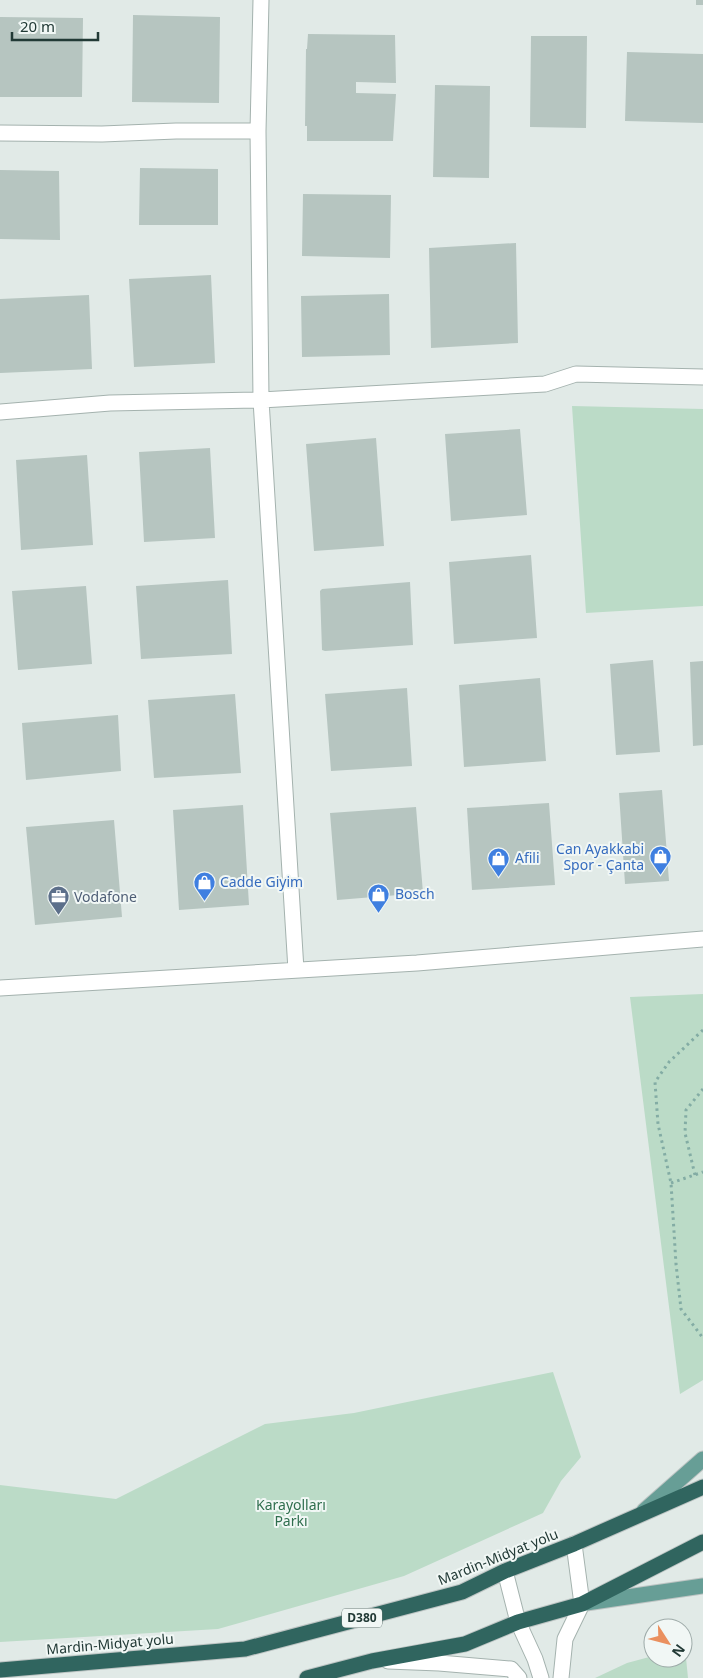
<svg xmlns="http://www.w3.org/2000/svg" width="703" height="1678" viewBox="0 0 703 1678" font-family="'Noto Sans',sans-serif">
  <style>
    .green { fill: #bbdbc7 }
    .building { fill: #b6c5c0 }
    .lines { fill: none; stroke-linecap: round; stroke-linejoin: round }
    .minor-casing { stroke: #a4b2ae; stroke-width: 17 }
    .major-casing { stroke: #bdc4c3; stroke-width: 17 }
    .highway-casing { stroke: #bdc4c3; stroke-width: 17 }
    .path { stroke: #83aca4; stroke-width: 3; stroke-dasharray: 2.5 4; stroke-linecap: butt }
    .minor { stroke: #fff; stroke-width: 15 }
    .major { stroke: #679e96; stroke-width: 15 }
    .highway { stroke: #30655f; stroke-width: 15 }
    .labels { text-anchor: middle; stroke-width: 4; stroke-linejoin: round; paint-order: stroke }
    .shield { fill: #f1f7f5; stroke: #60736f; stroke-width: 1 }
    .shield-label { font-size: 12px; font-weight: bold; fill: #223a36 }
    .shop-label { font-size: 14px; fill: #366cbe; stroke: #f1f7f5; text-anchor: start }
    .service-label { font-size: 14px; fill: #4e5e75; stroke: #f1f7f5; text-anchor: start }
    .park-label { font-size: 14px; fill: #2f6e4e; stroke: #f1f7f5 }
    .street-label { font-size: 14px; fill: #223a36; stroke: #f1f7f5 }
  </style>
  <rect width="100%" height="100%" fill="#e1eae7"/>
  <path class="green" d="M572,406L703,409V606L586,613Z
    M703,994V1380L680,1394L630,997Z
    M553,1372L581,1457L561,1481L543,1513L404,1576L218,1629L0,1642V1485L116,1499L265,1424L354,1413Z
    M683,1648H685L688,1678H595L627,1663L653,1656V1658H683Z"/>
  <path class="building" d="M696,0H703V5H696Z
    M133,15L220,17L219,103L132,102Z
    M0,17L83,18L82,97H0Z
    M308,34L395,35L396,83L356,82V93L396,94L393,141H307V126H305L306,49H307Z
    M531,36H587L586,128L530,127Z
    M627,52L703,54V123L625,121Z
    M435,85L490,86L489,178L433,177Z
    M140,168L218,169V225H139Z
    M0,170L59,171L60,240L0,239Z
    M303,194L391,195L390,258L302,256Z
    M516,243L518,343L431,348L429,248Z
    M211,275L215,363L134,367L129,279Z
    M389,294L390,355L302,357L301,296Z
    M89,295L92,369L0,373V299Z
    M520,429L527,515L451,521L445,434Z
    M376,438L384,546L314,551L306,444Z
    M210,448L215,538L144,542L139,452Z
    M87,455L93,545L21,550L16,460Z
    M531,555L537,638L454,644L449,562Z
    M228,580L232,654L141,659L136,586Z
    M410,582L413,645L325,651L322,650L320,591L322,589Z
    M86,586L92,664L18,670L12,591Z
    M653,660L660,752L616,755L610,664Z
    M703,661V745L693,746L690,662Z
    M540,678L546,761L464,767L459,685Z
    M407,688L412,766L331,771L325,694Z
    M235,694L241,773L154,778L148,700Z
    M118,715L121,771L26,780L22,723Z
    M662,790L669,881L625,884L619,793Z
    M549,803L555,885L472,890L467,808Z
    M243,805L249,905L179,910L173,810Z
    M416,807L423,893L337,900L330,813Z
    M114,820L122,917L35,925L26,827Z"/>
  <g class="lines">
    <defs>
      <path id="minor" d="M261,0L258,131L261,400L296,970
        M0,133L102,134L176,131H258
        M0,412L110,403L261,400L545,384L576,374L703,377
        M0,988L417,963L703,939
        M505,1571L518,1622L535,1659L541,1678
        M388,1661L439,1663L511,1669L519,1678
        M561,1678L565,1639L582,1604L574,1544"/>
      <path id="major" d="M644,1511L703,1459
        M586,1603L703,1586"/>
      <path id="highway" d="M0,1670L245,1649L462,1592L505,1571L574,1544L703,1487
        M307,1678L372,1661L465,1644L518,1622L582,1604L703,1542"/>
    </defs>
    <use href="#minor" class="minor-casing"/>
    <use href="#major" class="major-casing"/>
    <use href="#highway" class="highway-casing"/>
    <path class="path" d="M703,1030L669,1062L655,1082L658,1124L671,1183L676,1264L681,1309L703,1338
      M695,1175L685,1133L686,1110L703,1089
      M671,1183L703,1172"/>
    <use href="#minor" class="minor"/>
    <use href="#major" class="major"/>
    <use href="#highway" class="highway"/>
  </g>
  <defs>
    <symbol id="shop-pin" viewBox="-11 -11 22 30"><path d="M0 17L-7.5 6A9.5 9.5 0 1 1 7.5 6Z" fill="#3f7fe0" stroke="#f1f7f5"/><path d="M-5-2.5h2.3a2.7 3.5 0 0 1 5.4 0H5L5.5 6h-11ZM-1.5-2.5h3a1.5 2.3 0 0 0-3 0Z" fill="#fff"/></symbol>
    <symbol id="office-pin" viewBox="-11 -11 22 30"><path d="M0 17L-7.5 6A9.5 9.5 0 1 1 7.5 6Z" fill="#5c6f8a" stroke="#f1f7f5"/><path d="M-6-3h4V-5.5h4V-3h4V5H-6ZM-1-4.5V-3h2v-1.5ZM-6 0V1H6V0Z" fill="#fff"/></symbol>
  </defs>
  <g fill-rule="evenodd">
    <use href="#shop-pin" x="648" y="844" width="25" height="34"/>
    <use href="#shop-pin" x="486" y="846" width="25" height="34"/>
    <use href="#shop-pin" x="192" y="870" width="25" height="34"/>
    <use href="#shop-pin" x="366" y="882" width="25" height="34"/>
    <use href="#office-pin" x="46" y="884" width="25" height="34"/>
  </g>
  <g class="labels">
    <rect class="shield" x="342" y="1608.5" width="40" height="19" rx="4"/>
    <g class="shield-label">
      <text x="362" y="1622">D380</text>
    </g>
    <g class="shop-label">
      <text x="644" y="854" text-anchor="end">Can Ayakkabi<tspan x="644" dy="16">Spor - Çanta</tspan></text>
      <text x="515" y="863">Afili</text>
      <text x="220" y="887">Cadde Giyim</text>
      <text x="395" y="899">Bosch</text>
    </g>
    <g class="service-label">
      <text x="74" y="902">Vodafone</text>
    </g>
    <g class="park-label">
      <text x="291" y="1510">Karayolları<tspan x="291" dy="16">Parkı</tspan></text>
    </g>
    <g class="street-label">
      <text transform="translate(498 1557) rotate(-22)" y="5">Mardin-Midyat yolu</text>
      <text transform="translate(110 1644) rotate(-5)" y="5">Mardin-Midyat yolu</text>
    </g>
  </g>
  <g transform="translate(668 1643) rotate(126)"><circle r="24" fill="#f1f7f5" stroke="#9eaba9"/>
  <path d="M0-4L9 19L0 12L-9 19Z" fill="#ea905f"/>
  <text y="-8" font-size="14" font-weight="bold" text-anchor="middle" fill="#223a36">N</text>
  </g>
  <path d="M12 32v8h86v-8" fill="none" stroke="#223a36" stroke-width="2.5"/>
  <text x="20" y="32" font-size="15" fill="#223a36" stroke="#f1f7f5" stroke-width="4" paint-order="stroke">20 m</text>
</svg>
